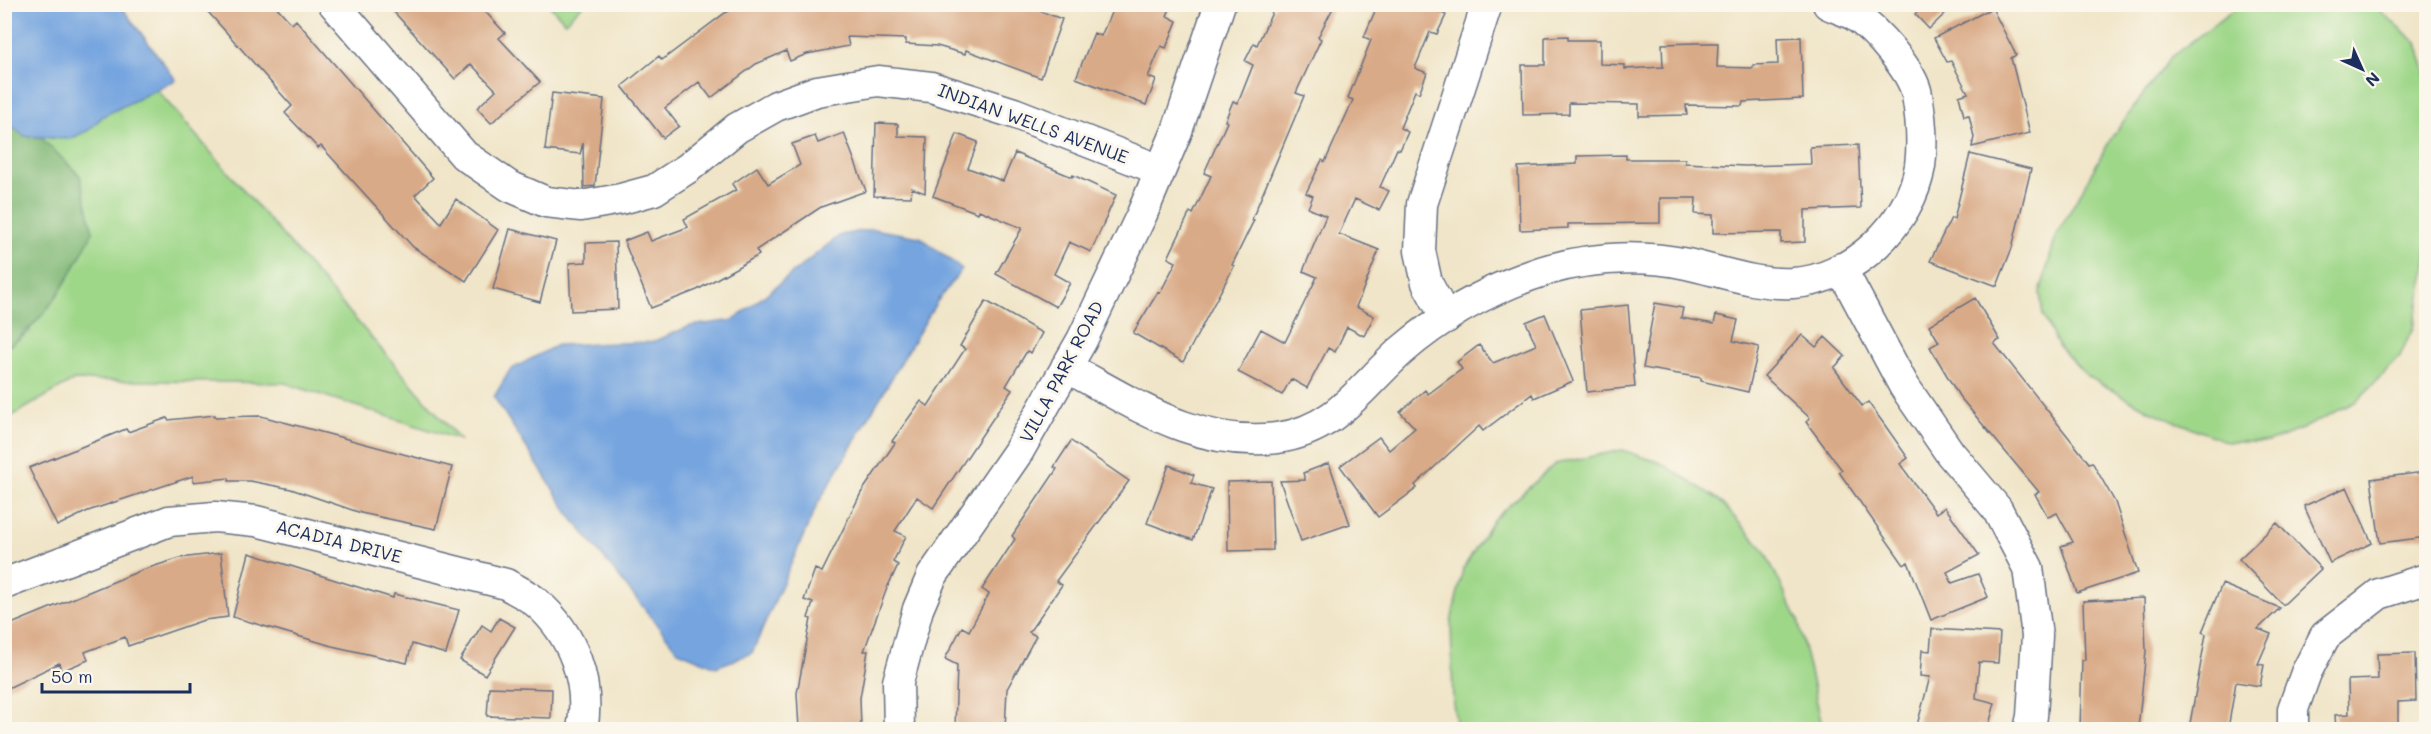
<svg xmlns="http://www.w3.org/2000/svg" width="2431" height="734" viewBox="0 0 2431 734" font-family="Mali,sans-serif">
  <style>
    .green { fill: #9fd789; stroke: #5d8374; stroke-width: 1.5 }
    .forest { fill: #7fb875; stroke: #4d746a; stroke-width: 1.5 }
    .water { fill: #75a4df; stroke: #486a9e; stroke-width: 1.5 }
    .building { fill: #d9aa87 }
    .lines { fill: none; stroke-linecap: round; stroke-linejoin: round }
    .minor-casing { stroke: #666f83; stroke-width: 33 }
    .minor { stroke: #fff; stroke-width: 30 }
    .labels { text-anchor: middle; stroke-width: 6; stroke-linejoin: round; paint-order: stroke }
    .street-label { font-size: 18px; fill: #1b2f5e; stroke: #fbf7ec }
  </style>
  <rect width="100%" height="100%" fill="#fbf7ec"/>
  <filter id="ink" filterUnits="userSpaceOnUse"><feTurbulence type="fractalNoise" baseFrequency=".0167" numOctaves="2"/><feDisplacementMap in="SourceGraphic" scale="12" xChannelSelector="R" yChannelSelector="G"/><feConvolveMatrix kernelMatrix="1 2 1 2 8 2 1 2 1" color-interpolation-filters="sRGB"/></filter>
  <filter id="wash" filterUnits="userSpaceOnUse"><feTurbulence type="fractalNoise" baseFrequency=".008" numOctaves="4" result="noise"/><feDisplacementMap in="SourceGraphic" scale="24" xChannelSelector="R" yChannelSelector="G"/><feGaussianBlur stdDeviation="1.35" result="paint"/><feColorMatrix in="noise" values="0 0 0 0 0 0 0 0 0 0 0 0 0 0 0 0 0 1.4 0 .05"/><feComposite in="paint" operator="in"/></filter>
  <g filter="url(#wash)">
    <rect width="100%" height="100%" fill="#f0e5c8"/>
    <path class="green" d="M549,5H583L565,22Z
      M2240,5H2373L2417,43L2426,74V269L2413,328L2400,356L2357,401L2302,429L2268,442H2227L2150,411L2087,376L2059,347L2043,316L2040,293L2056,236L2112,137L2171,57Z
      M156,89L460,440L285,383L74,380L5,420V349L29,332L80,176L40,137L70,139L89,130L103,116Z
      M1622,450L1661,463L1718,499L1764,550L1798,620L1823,729H1457L1453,703L1451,622L1463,569L1493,520L1555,464Z"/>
    <path class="forest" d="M5,121L24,136L40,137L80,176L93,232C69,279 49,318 5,349Z"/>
    <path class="water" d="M5,4L120,5L176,80L103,116L89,130L70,139L25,136L5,121Z
      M873,229L920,237L962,269L936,303L817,505L752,653L716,667L678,651L571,517L494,397L510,370L557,345L652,342L690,326L734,320L840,235Z"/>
    <g id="blocks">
      <path class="building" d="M201,4H274L292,24L296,20L433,178L415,195L441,223L456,199L498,230L466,281L413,247L321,146L318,148L285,113L292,106Z
        M402,4H478L505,33L499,38L540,82L491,123L477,108L496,90L471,64L455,79L394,12Z
        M745,4H1020L1062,19L1041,78L966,50L965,54L937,46L906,44V39L847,37L849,46L807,54L790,61L786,51L756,64L711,98L699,82L665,108L679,126L663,138L622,86L659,56L662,60L725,13Z
        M1115,4H1172L1167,16L1177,21L1166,48L1161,46L1148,77L1156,80L1146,105L1076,78L1094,33L1101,36Z
        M1276,4H1335L1318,37L1321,39L1296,93L1304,96L1252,219L1254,220L1232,265L1234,266L1183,362L1133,333L1158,292L1160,293L1176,262L1168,258L1190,212L1193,214L1211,176L1204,173L1227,122L1225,121L1233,101L1238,103L1253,65L1245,61L1254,43L1257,45Z
        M1378,4H1422L1446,15L1437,34L1430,32L1415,68L1427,73L1419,93L1415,91L1400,128L1408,132L1400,150L1397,149L1380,187L1389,191L1379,210L1355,199L1339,234L1379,250L1356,307L1374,316L1364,336L1347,327L1335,352L1328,348L1307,388L1291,379L1282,395L1238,372L1261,329L1285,342L1317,277L1303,271L1326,216L1308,208L1313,196L1306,193L1322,160L1325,162L1353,100L1348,98L1371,40L1364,37Z
        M1925,4H1955L1929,29L1915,14Z
        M1992,8L2016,55L2011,58L2030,133L1972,147L1974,137L1969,115L1964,116L1959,96L1968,93L1951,61L1947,62L1934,38Z
        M1568,36V40H1600V64L1625,65V69L1663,67L1662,44L1696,43H1718L1717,67L1753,68V65L1778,64L1777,38L1801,37L1803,99L1743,102L1742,106L1686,105L1687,115L1639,116V104L1569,103V114L1523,115L1522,65H1545V37Z
        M552,93L604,99L595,186L584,187L583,143L580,154L545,150Z
        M876,123L898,124V136L927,137L925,193L912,188L911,197L874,196Z
        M844,133L866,191L821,207L756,250L759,255L697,290L651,308L624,241L647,232L651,241L688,227L684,219L736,190L732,184L757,167L768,184L800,165L792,144L815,136L818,143Z
        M957,134L978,142L968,168L1003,181L1015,153L1072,177L1073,175L1116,195L1091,252L1069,242L1054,274L1070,283L1056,307L996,274L1022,228L979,210L978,213L933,196Z
        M1858,145L1861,208L1805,210V242L1781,243V232L1713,233V215L1695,214L1696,198H1660V223L1568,224V228L1520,230L1518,167L1577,164V156L1626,155V159H1685V163L1745,166L1811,164L1810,147Z
        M1970,154L2031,169L2012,248L1997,286L1930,261L1951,218L1954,219Z
        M510,229L556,241L540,302L493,289Z
        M616,242L618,309L571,311L569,263L586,262V243Z
        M1975,298L2000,340L1994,343L2089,463L2092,462L2115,502L2138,573L2077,593L2061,546L2073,542L2057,513L2048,517L2035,494L2039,492L1959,396L1930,347L1939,342L1929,325Z
        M986,301L1042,333L1031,353L1027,351L1006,386L1012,390L933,508L917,497L895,531L906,536L893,562L898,565L887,588L864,651H868L860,698L861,729H799L797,693L811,619L808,618L813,603L804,600L815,569L822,572L861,493L895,443L892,441L921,401L928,406L965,349L960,346Z
        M1655,303L1683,308L1681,318L1714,324L1716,315L1738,320L1733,341L1759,347L1748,392L1701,381V378L1643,368Z
        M1628,305L1635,387L1587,392L1580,310Z
        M1545,314L1573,381L1534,398L1532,394L1483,431L1479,426L1415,485L1417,488L1378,517L1340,466L1379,437L1389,450L1415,428L1400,412L1425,390L1428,394L1462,369L1457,362L1479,345L1493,363L1536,345L1526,322Z
        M1802,335L1816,347L1825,337L1845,356L1834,368L1862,406L1868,402L1884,424L1908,458L1900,464L1936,513L1945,507L1979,555L1947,572L1952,583L1978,574L1988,597L1931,620L1908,562L1904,565L1839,472L1842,470L1806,422L1810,418L1764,376Z
        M215,415V417L261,416L452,467L436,529L361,513L291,489L250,481H229V478L193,482V476L88,511L57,526L29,468L126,429L128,432L167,418L168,420Z
        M1071,441L1129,481L1056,581L1062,585L1029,632L1036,636L1007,689L1005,729H955L957,665L945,659L962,627L969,631L989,594L982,589L1015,539L1012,536L1057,469L1054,467Z
        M1329,463L1350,524L1301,541L1280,481L1305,480L1303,473Z
        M1169,465L1194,475L1191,483L1212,489L1193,540L1147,523Z
        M2424,472L2427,537L2380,543L2371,479Z
        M1271,481L1273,550L1228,551L1227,482Z
        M2347,487L2372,543L2330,563L2304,506Z
        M2277,523L2321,569L2283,605L2239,559Z
        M221,553L228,617L204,620L128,646L125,637L85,652L88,660L61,671L59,663L4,690V627L142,570L180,558Z
        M249,553L393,598L394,594L459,610L446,654L412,644L407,663L332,646L233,617Z
        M2222,584L2280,608L2258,629L2271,634L2258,664L2264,665L2260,686L2236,682L2228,729H2189L2206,634L2202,632Z
        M2144,598L2146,651L2138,729H2080L2082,660H2085L2083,601Z
        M499,618L515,627L485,675L460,660L482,625L491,631Z
        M1932,629L2000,633L1998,663L1979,662L1976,698L1995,703L1988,728L1978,725L1977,729H1916L1930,677L1920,676L1922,650L1930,651Z
        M2415,653L2416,701L2398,702V729H2336L2335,715L2349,714L2348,680L2378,679L2377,654Z
        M489,687L552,689L551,718L487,716Z"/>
    </g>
  </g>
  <g filter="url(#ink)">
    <use href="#blocks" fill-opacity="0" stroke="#666f83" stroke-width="1.5"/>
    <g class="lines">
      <defs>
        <path id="minor" d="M334,4L464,155L509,186L546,202L581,206L621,199L654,190L688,168L737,128L776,106L817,91L878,81L931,87L1014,113L1160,170
          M1841,268L1904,386L1950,453L1997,509L2028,568L2037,636L2032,716L2029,730
          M1446,318L1427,283L1420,251L1422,204L1487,4
          M1066,367C1134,403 1196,448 1277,438C1336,430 1360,388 1401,351C1438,319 1482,293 1529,276C1577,258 1636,253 1687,264C1723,272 1756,285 1793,283C1852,280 1911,224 1920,166C1923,143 1921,118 1917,95C1913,71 1875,29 1855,16C1847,11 1836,8 1828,4
          M4,584L169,521L215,517L256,521L506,584C516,590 528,595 537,603C573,634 591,683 582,730
          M899,730L898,682L918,609L932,576L1018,452L1082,340L1142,214L1177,131L1220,4
          M2293,730V709L2306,673L2325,636L2379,594L2426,579"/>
      </defs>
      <use href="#minor" class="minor-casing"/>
      <use href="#minor" class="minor"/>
    </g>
  </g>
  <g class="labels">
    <g class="street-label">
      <text transform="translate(1033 124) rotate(20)" y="6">INDIAN WELLS AVENUE</text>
      <text transform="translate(1062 372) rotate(-62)" y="6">VILLA PARK ROAD</text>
      <text transform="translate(339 542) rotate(14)" y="6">ACADIA DRIVE</text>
    </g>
  </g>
  <rect width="2431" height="734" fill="none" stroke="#fbf7ec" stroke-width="24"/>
  <g transform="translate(2362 69) rotate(135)" stroke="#fbf7ec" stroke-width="4.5" paint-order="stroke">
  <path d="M0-4.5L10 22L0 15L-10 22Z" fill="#1b2f5e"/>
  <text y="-9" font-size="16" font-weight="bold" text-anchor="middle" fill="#1b2f5e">N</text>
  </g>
  <path d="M42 683v9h148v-9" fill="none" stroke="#1b2f5e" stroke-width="3"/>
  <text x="51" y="683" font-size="18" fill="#1b2f5e" stroke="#fbf7ec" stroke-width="4.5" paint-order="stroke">50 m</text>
</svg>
